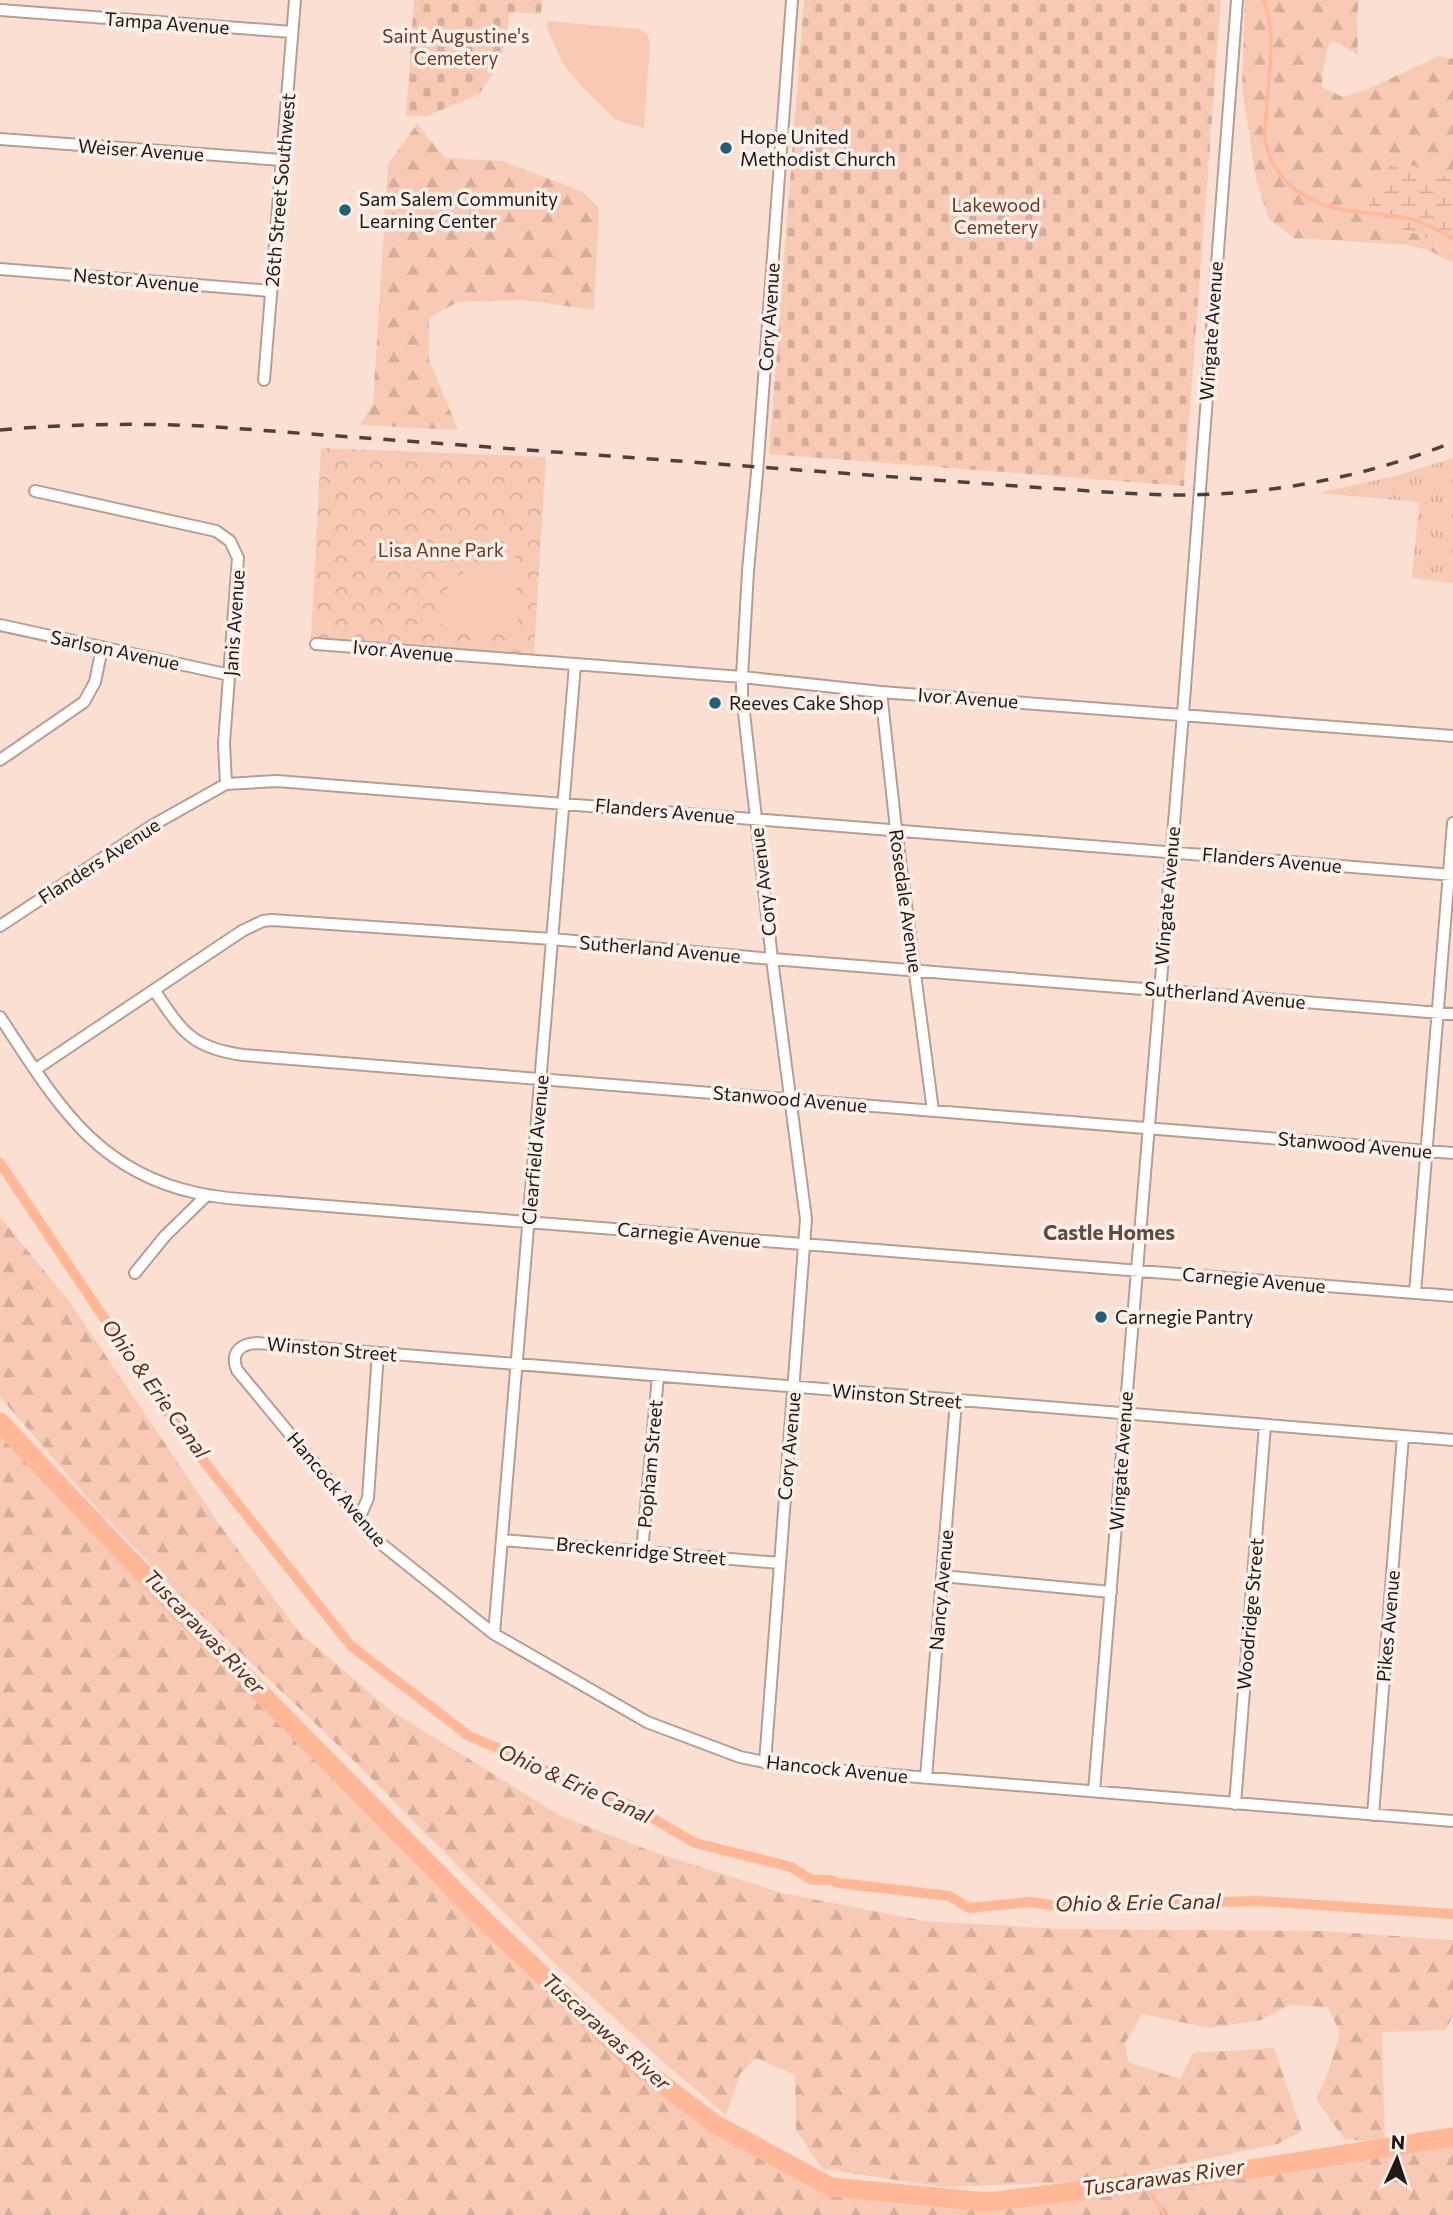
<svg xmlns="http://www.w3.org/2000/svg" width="1453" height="2215" viewBox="0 0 1453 2215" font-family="Commissioner,sans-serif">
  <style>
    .grass { fill: url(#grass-tufts) }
    .forest { fill: url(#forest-firs) }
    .wetland { fill: url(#wetland-marsh) }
    .cemetery { fill: url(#cemetery-stones) }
    .park { fill: url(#park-crowns) }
    .garden { fill: #f8cab5 }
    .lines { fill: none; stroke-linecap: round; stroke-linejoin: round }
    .stream { stroke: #ffb797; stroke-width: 3.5 }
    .canal { stroke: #ffb797; stroke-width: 10 }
    .river { stroke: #ffb797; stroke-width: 19 }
    .minor-casing { stroke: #b89e92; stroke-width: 14 }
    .minor { stroke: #fff; stroke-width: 10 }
    .rail { stroke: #4e413b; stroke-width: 3.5; stroke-dasharray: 12 12; stroke-linecap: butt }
    .poi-dot { fill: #226077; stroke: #fbf0eb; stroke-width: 2.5 }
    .labels { text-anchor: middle; stroke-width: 7; stroke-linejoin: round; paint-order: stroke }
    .street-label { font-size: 19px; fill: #211713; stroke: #fbf0eb }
    .park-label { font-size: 19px; fill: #6f371b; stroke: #fbf0eb }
    .poi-label { font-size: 19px; fill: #211713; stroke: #fbf0eb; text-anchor: start }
    .neighbourhood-label { font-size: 21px; font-weight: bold; fill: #624c41; stroke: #fbf0eb }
    .water-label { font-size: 21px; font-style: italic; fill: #632c0f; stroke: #fbf0eb }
  </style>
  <defs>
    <pattern id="grass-tufts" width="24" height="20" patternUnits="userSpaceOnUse" patternTransform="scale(1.75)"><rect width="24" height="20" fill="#f8cab5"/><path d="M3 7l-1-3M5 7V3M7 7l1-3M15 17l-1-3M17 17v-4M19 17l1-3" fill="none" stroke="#d4ad9b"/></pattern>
    <pattern id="forest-firs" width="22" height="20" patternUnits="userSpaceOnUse" patternTransform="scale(1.75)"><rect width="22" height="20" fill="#f8cab5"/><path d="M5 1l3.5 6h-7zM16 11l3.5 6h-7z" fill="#d4ad9b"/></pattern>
    <pattern id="wetland-marsh" width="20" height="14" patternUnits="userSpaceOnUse" patternTransform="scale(1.75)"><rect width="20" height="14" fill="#f8cab5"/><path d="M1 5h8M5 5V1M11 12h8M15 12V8" fill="none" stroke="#d4ad9b"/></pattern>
    <pattern id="cemetery-stones" width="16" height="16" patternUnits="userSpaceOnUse" patternTransform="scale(1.75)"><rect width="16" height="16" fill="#f8cab5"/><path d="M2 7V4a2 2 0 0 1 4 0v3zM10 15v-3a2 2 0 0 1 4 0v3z" fill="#d4ad9b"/></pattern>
    <pattern id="park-crowns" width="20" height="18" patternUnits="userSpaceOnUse" patternTransform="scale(1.75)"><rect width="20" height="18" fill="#f8cab5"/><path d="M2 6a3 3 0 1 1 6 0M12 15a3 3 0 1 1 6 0" fill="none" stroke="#d4ad9b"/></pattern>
  </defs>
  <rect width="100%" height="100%" fill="#fbdfd3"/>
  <path class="grass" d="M1453,458V583L1412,578L1419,502L1318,493L1395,476Z"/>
  <path class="forest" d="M1245,0H1359L1357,16L1358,55L1334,41L1329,44L1323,69L1322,87L1343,97L1368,89L1439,56L1453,59V179L1397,161L1364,218L1423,236L1453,251V263L1428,250L1407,245L1294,238L1269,219L1256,179L1242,87Z
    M417,124L445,158L503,161L583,192L599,208L594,310L524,300L458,302L429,318V360L458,430L360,425L373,404L388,164Z
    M0,1217L69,1301L221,1527L299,1632L390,1710L561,1816L648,1850L782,1893L924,1921L1059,1929L1324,1931L1453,1940V2015L1446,2030L1382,2032L1385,2142L1344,2139L1316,2099L1328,2073L1340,2033L1328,2007L1290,2005L1261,2020L1209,2028L1142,2014L1125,2043L1128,2062L1180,2079L1193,2053L1274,2048L1302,2131L1277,2144L1100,2181L944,2187L822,2169L796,2130L795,2075L756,2058L740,2074L726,2115L663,2062L553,1962L345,1752L178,1593L94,1505L0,1397Z
    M0,1427L483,1919L637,2065L715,2124L830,2187L988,2202L1259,2168L1453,2135V2215H0Z"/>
  <path class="wetland" d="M1397,161L1453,179V251L1423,236L1364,219L1384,172Z"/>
  <path class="cemetery" d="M414,0H542L541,14L510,12L504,46L497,68L479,94L427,116H406Z
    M804,0H1221L1184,486L769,454Z"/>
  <path class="park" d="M321,448L546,457L534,654L311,638Z"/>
  <path class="garden" d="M547,21L639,29L647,33L650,42L644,128L616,120L583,88L563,64L547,29Z
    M497,555L516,557L518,619L515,632L435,623C442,584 462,568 497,555Z"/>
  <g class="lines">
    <path class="stream" d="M1264,0C1276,33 1269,72 1267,106C1266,116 1264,128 1265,138C1271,182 1310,206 1352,211C1371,214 1391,214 1410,219C1426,223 1439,230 1453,239
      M1144,2183L1165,2215"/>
    <path class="canal" d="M0,1163L163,1406L209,1468L351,1646L469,1736L516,1756L580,1788L630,1805L695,1843L791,1867L812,1880H829L839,1883L949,1896L969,1908L1030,1902L1058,1906L1258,1901L1453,1914"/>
    <path class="river" d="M0,1422L123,1553L483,1919L637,2065L715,2124L831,2187L988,2202L1259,2168L1453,2137"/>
    <defs>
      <path id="minor" d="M0,10L292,32
        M0,139L282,160
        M0,269L271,291
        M264,380L295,0
        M35,491L216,531L230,541L238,558L224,743L226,784
        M0,625L230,675
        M316,644L742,677L881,692L1453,736
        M881,692L896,829L933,1111
        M0,760L84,702L95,682L102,648
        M0,926L153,825L226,784L277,781L1453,875
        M154,990C182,1031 191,1048 243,1055L1453,1153
        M0,1017C54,1098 93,1171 197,1193C223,1199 251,1200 277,1202L1453,1296
        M36,1069L242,931L263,921L272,920L552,939L772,959L1453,1014
        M135,1273L165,1236L207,1195
        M1415,1293L1453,823
        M1453,1440L257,1343C240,1344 230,1353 237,1370L379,1542L494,1634L647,1722L740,1757L784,1766L1453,1821
        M359,1519L368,1498L378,1353
        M502,1540L780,1563
        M642,1551L658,1376
        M942,1576L1111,1592
        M494,1634L575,665
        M765,1763L806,1219L772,959L742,695V677L748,571L757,473L792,0
        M926,1778L956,1401
        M1094,1791L1183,714L1237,0
        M1235,1804L1265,1425
        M1373,1815L1403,1436"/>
    </defs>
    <use href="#minor" class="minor-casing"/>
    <use href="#minor" class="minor"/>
    <path class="rail" d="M0,430C68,424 135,423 203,426L1030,487C1082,490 1134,495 1186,495C1275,494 1370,476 1453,442"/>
  </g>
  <g class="poi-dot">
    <circle cx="726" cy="148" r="7"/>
    <circle cx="345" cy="210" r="7"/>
    <circle cx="715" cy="703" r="7"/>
    <circle cx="1101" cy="1317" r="7"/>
  </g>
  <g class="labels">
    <g class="street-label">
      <text transform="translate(167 23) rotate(4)" y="7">Tampa Avenue</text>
      <text transform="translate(141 150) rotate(4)" y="7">Weiser Avenue</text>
      <text transform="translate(280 190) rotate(-85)" y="7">26th Street Southwest</text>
      <text transform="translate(136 280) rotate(5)" y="7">Nestor Avenue</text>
      <text transform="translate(769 317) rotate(-86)" y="7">Cory Avenue</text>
      <text transform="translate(1211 331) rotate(-86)" y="7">Wingate Avenue</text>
      <text transform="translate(234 623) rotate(-86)" y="7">Janis Avenue</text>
      <text transform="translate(115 650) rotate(12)" y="7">Sarlson Avenue</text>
      <text transform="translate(403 651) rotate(5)" y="7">Ivor Avenue</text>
      <text transform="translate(968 698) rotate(4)" y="7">Ivor Avenue</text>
      <text transform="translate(665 811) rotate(5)" y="7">Flanders Avenue</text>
      <text transform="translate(1272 860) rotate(5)" y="7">Flanders Avenue</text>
      <text transform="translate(99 861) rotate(-33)" y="7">Flanders Avenue</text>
      <text transform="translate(763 882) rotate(-97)" y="7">Cory Avenue</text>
      <text transform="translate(1167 896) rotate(-85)" y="7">Wingate Avenue</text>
      <text transform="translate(906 901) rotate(82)" y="7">Rosedale Avenue</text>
      <text transform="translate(660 949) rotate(5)" y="7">Sutherland Avenue</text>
      <text transform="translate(1225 995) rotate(5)" y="7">Sutherland Avenue</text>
      <text transform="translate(790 1099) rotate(5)" y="7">Stanwood Avenue</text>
      <text transform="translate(1355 1145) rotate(5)" y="7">Stanwood Avenue</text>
      <text transform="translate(535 1150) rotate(-85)" y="7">Clearfield Avenue</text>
      <text transform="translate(689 1235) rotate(5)" y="7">Carnegie Avenue</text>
      <text transform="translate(1254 1280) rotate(5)" y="7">Carnegie Avenue</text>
      <text transform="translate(332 1349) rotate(5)" y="7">Winston Street</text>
      <text transform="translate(897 1396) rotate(5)" y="7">Winston Street</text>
      <text transform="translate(789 1446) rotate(-85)" y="7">Cory Avenue</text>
      <text transform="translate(1121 1461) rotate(-86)" y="7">Wingate Avenue</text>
      <text transform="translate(650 1464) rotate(-85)" y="7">Popham Street</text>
      <text transform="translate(337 1489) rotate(50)" y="7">Hancock Avenue</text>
      <text transform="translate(641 1551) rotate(5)" y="7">Breckenridge Street</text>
      <text transform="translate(941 1590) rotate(-85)" y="7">Nancy Avenue</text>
      <text transform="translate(1250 1614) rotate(-85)" y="7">Woodridge Street</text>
      <text transform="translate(1388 1626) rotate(-85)" y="7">Pikes Avenue</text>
      <text transform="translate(837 1769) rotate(6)" y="7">Hancock Avenue</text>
    </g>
    <g class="park-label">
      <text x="456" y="43">Saint Augustine's<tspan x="456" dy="22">Cemetery</tspan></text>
      <text x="996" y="212">Lakewood<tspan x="996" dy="22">Cemetery</tspan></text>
      <text x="441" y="557">Lisa Anne Park</text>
    </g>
    <g class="poi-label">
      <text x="740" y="144">Hope United<tspan x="740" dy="22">Methodist Church</tspan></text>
      <text x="359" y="206">Sam Salem Community<tspan x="359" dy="22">Learning Center</tspan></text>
      <text x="729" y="710">Reeves Cake Shop</text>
      <text x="1115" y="1324">Carnegie Pantry</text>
    </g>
    <g class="neighbourhood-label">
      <text x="1109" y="1240">Castle Homes</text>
    </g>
    <g class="water-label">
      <text transform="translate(155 1389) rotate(54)" y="7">Ohio &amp; Erie Canal</text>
      <text transform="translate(204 1632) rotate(46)" y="7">Tuscarawas River</text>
      <text transform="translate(575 1784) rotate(24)" y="7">Ohio &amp; Erie Canal</text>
      <text transform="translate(1138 1903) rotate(-1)" y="7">Ohio &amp; Erie Canal</text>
      <text transform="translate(606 2032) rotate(42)" y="7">Tuscarawas River</text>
      <text transform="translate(1163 2178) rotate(-8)" y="7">Tuscarawas River</text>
    </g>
  </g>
  <g transform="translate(1397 2159) rotate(3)" stroke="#fbf0eb" stroke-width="5" paint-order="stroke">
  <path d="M0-5L12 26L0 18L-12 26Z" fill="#211713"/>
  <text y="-10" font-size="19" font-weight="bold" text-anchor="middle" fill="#211713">N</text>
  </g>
</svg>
